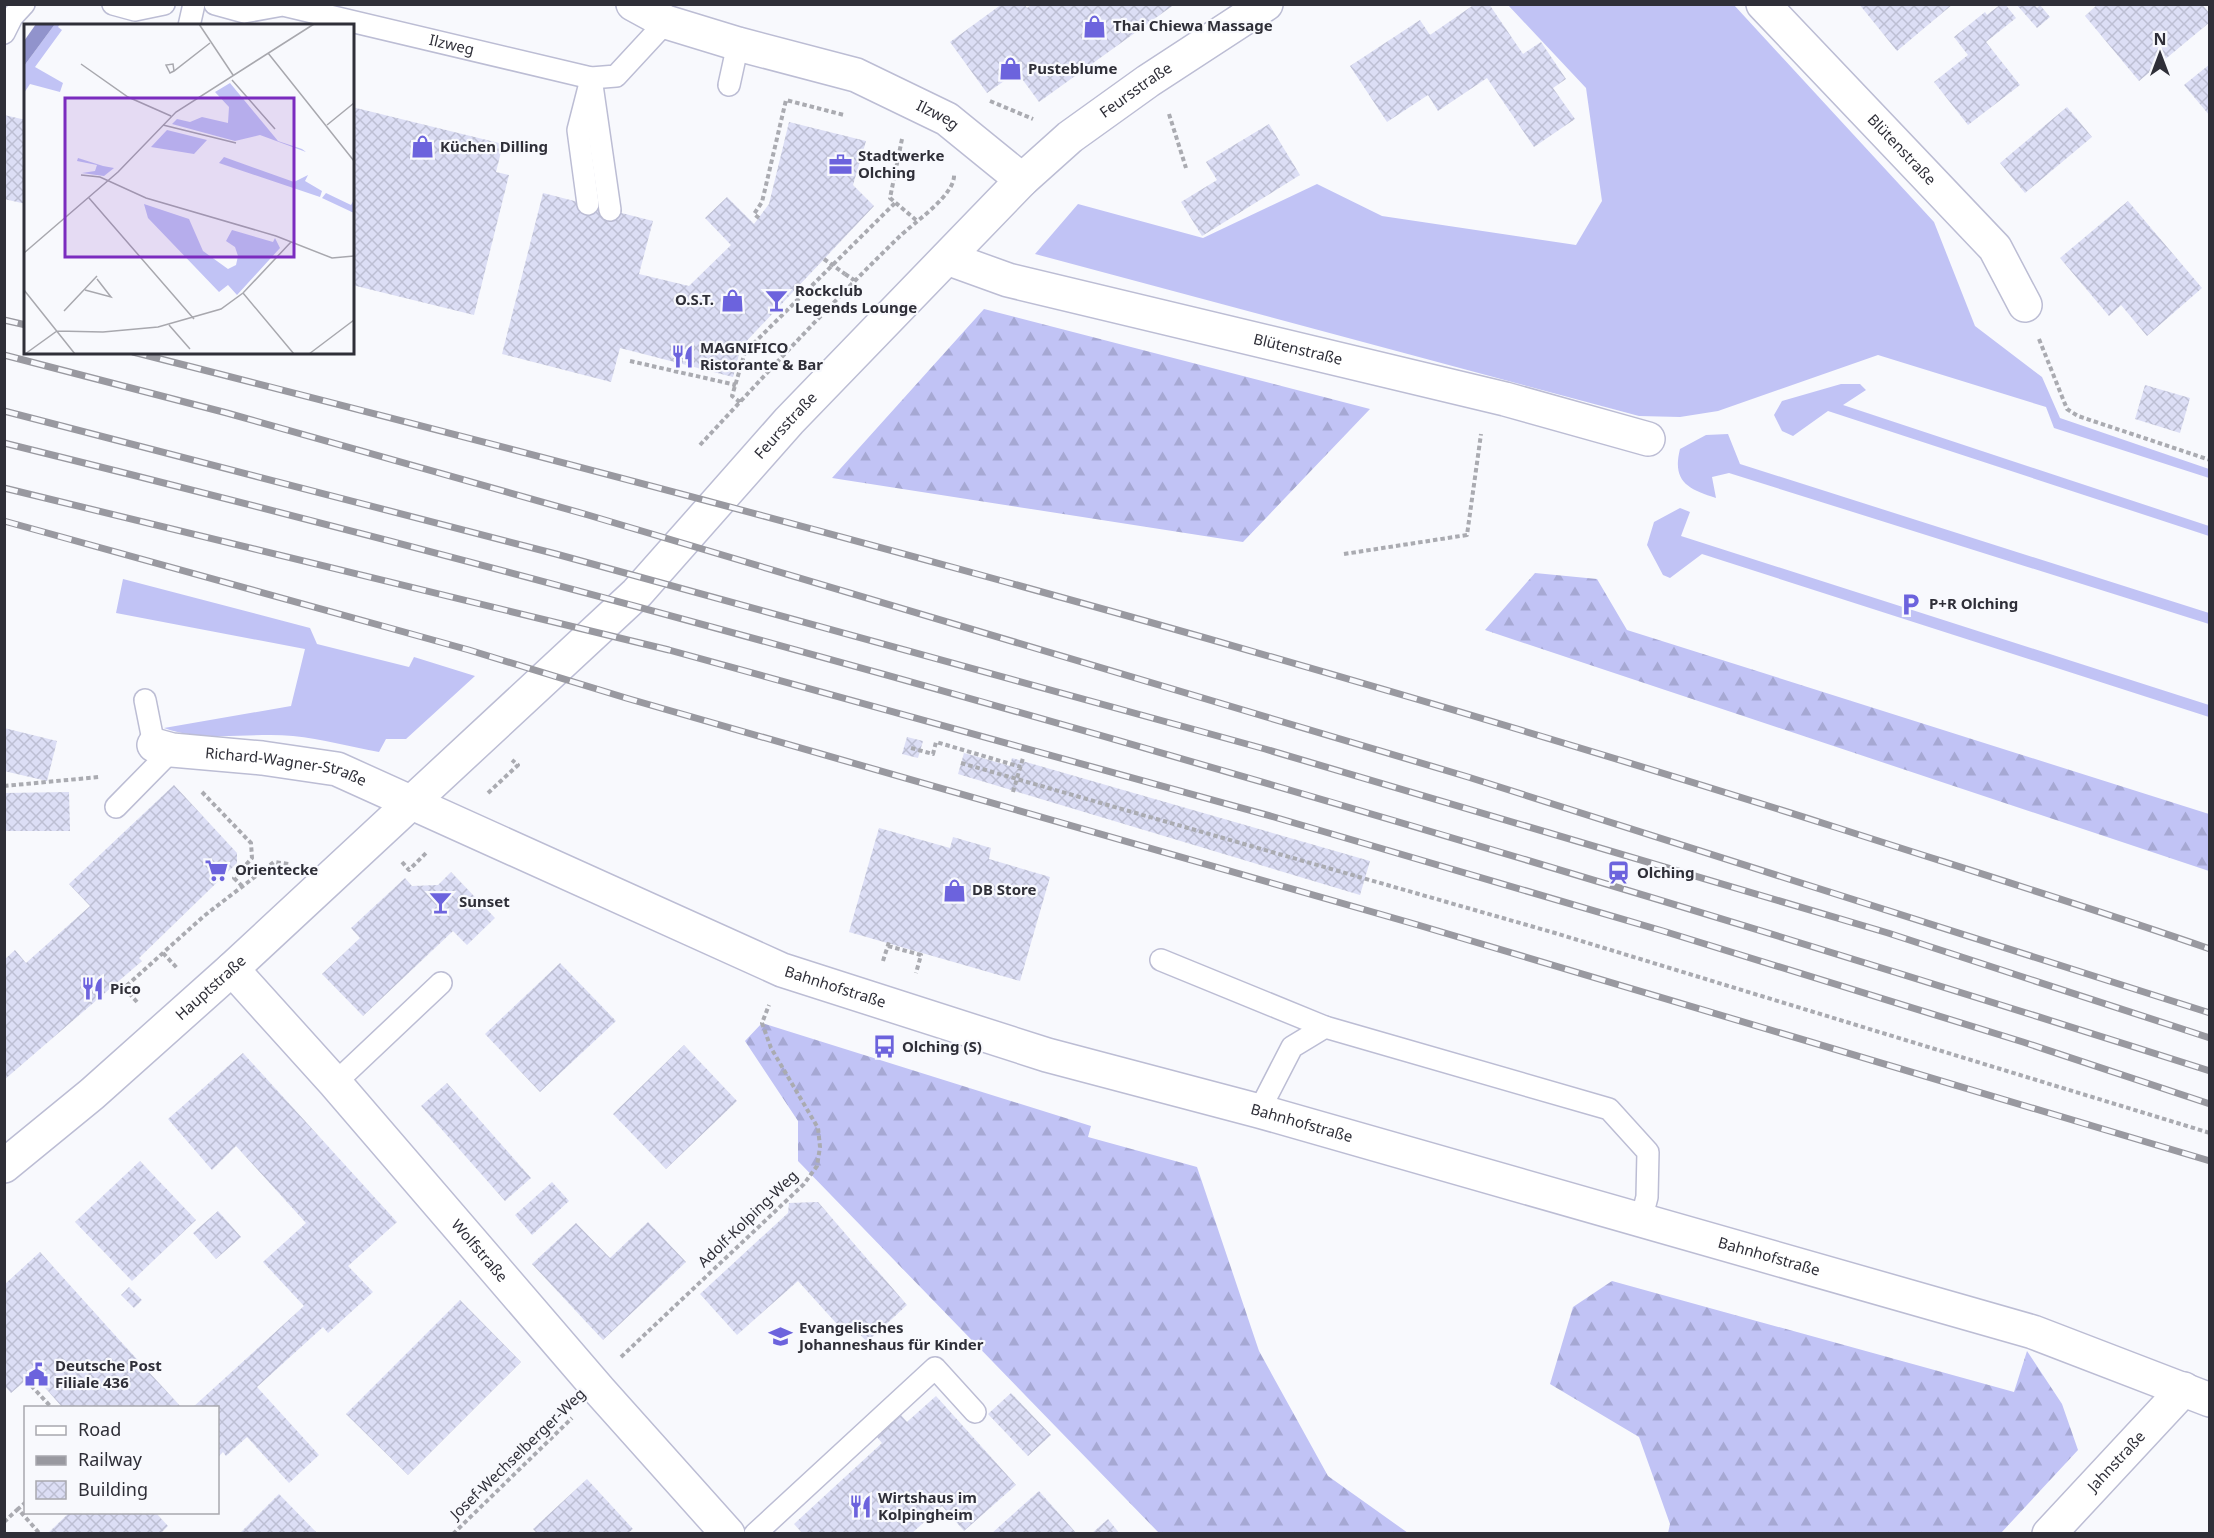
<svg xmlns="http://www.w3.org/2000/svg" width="2214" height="1538" viewBox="0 0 2214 1538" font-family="'Noto Sans',sans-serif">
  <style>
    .grass { fill: #c1c3f5 }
    .forest { fill: url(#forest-firs) }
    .building { fill: url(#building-cross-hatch) }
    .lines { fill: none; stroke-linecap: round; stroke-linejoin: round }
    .lane-casing { stroke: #bcbdd4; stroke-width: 24 }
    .street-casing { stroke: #bcbdd4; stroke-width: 36 }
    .secondary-casing { stroke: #bcbdd4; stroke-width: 36 }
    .path { stroke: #aaabb1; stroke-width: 4; stroke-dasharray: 4.5 3; stroke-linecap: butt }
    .lane { stroke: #fff; stroke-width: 21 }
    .street { stroke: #fff; stroke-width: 33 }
    .secondary { stroke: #fff; stroke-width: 33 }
    .rail-casing { stroke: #9999a0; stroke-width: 7 }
    .rail { stroke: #f8f9fd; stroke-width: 4.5; stroke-dasharray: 14; stroke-linecap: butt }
    .path-bridge { stroke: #aaabb1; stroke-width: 4; stroke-dasharray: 4.5 3; stroke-linecap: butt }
    .labels { text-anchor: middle; stroke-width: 4.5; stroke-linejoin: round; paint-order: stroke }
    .poi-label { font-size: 15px; font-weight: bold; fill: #2f2f38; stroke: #f8f9fd; text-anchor: start }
    .street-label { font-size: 15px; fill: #2f2f38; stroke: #f8f9fd }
    .inset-road { fill: none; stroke: #a8a8ae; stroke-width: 1.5 }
    .view { fill: #7b2cbf; fill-opacity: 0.15; stroke: #7b2cbf; stroke-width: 3 }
    .inset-edge { fill: none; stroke: #2f2f38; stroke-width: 3 }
  </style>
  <defs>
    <pattern id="forest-firs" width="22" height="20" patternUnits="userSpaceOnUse" patternTransform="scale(1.5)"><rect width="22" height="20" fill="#c1c3f5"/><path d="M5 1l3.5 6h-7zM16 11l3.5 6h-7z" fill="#a6a8d3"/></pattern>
    <pattern id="building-cross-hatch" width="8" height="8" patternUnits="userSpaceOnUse" patternTransform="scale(1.5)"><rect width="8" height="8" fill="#dcdef5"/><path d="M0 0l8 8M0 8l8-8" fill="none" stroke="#bdbfd3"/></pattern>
  </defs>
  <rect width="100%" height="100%" fill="#f8f9fd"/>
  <path class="grass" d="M1508,5H1734L1934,222L1975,326L2042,377L2060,418L2209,469V478L2054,428L2046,407L1878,355L1718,411L1680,417L1639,416L1035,254L1078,204L1203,238L1317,184L1382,216L1576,245L1602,201L1586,88Z
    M1841,384H1860L1866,390L1843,405L2209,526V536L1828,411L1793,436L1782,431L1774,415L1782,401Z
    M1728,434L1740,464L2209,613V624L1729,473L1712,477L1716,498C1687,489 1672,481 1680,449L1706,435Z
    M1680,508L1690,512L1681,536L2209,705V717L1702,554L1670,578L1663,575L1647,545L1654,522Z
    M123,579L310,628L317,644L409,667L414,657L475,676L406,739H386L379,752C351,747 322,739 293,736C251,732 204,743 164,728L291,706L305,649L116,613Z"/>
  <path class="forest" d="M984,309L1370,409L1243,542L832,478Z
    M1535,573L1597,579L1627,630L2209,814V871L1485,630Z
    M762,1023L1091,1126L1088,1137L1197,1167L1259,1351L1328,1476L1408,1533H1159L798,1161V1121L745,1041Z
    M1612,1281L2014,1392L2027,1351L2062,1404L2078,1450L2001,1533H1668L1670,1524L1639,1437L1550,1384L1573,1307Z"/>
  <path class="building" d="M1002,4H1024L1027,8L1032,4H1175L1039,102L1017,72L987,93L950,42Z
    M1475,4H1489L1523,54L1541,42L1566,79L1553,88L1575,119L1534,147L1487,78L1438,111L1428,95L1387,122L1350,66L1420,20L1430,35Z
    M1859,4H1953L1897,51Z
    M2001,4H2005L2016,18L1986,42L2020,85L1968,125L1934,82L1968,55L1954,37L1985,12L1987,15Z
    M2016,4H2034L2037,8L2040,5L2050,17L2037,28Z
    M2098,4H2202L2210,14V22L2139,81L2085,16Z
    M2210,64V116L2184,85Z
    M352,107L503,144L496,172L509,175L474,315L352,285Z
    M2067,107L2092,137L2025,193L2000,163Z
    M4,115L26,120V204L4,199Z
    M789,122L866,141L853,185L874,206L741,347L733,377L620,348L611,382L502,354L543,193L653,221L639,274L689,286L731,245L705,218L727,197L754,224L769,204Z
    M1269,124L1300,175L1202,236L1181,202L1217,180L1206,162Z
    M2128,201L2202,288L2147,336L2121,305L2109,316L2060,258Z
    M2145,385L2190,398L2180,433L2135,419Z
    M4,728L57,741L47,781L4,771Z
    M907,737L923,741L918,758L902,754Z
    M964,753L1010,766L1012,758L1370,861L1360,895L958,774Z
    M174,785L237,853V863L139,958L142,961L4,1080V960L15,950L26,963L90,906L69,884Z
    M69,792L70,831H4V793Z
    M879,828L950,848L953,837L991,848L989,859L1050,877L1020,981L849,932Z
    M451,872L495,918L467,945L453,931L363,1016L322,974L360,938L351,928L405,878L412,886L438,885Z
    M560,963L616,1021L540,1092L485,1034Z
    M684,1045L737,1101L666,1169L613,1114Z
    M243,1053L397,1222L348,1266L373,1292L328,1333L323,1327L257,1387L319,1455L289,1483L247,1437L226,1456L223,1452L218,1457V1408H192L304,1306L263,1262L306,1223L236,1146L212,1170L168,1119Z
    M447,1083L531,1178L505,1201L421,1106Z
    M140,1161L196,1220L132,1281L75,1222Z
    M552,1182L569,1201L532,1235L515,1215Z
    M818,1202L907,1305L867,1342L853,1327L846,1334L798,1281L737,1335L700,1294L788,1213L789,1203Z
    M218,1211L241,1237L216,1259L193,1233Z
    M648,1222L686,1262L603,1340L532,1264L576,1223L610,1258Z
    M40,1252L123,1344L182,1408H63L33,1374L11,1393L4,1385V1285Z
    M129,1287L142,1300L134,1308L121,1295Z
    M460,1300L521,1362L408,1475L346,1414Z
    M1011,1393L1051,1435L1028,1456L988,1414Z
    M936,1396L1016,1485L964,1531L942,1506L911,1534H803L794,1524L882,1443L877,1437L901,1415L907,1422Z
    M587,1479L633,1529L627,1534H538L533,1529Z
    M1039,1491L1077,1534H991Z
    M279,1494L318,1534H239Z
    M70,1512H155L168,1526L160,1534H47Z
    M1108,1519L1120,1534H1091Z"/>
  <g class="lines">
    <defs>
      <g id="lane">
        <path d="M113,4L135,10L164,4"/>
        <path id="s1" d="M215,4L244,12L283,5L591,78L616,76L666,22"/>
        <path d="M189,26L194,4"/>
        <path d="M4,33L12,17L24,4"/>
        <path d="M591,78L610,210"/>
        <path d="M729,85L738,44"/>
        <path d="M588,204L578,130L589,87"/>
        <path d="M145,700L154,745"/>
        <path d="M116,807L172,750"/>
        <path d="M1161,960L1325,1027"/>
        <path d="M335,1083L441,983"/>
        <path d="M1259,1111L1292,1047L1325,1027L1609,1109L1648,1152L1647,1197L1641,1220"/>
        <path d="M755,1534L935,1368L975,1412"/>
      </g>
      <g id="street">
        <path id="s2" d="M633,4L666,22L738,44L856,75L947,119L1022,180"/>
        <path id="s3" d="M1763,4L1995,248L2025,305"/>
        <path id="s4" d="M947,258L1008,280L1505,399L1648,439"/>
        <path id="s5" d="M154,745L172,750L262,758L337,769L782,970L1047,1055L1259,1111L2033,1332L2210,1400"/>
        <path id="s6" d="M232,969L335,1083L600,1391L728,1534"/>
        <path id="s7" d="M2049,1534L2184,1389"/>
      </g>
      <g id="secondary">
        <path id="s8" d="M4,1166L92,1094L232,969L637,593L789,421L1022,180L1070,137L1148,81L1266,4"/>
      </g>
    </defs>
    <use href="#lane" class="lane-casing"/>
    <use href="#street" class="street-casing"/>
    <use href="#secondary" class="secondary-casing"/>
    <path class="path" d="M990,101L1033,119
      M1169,114L1186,168
      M902,139L890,198L916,220
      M759,218L754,214L762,202L786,100L844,115
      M845,274L854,280
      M2039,339L2067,409L2078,416L2210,460
      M630,361L736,385
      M740,402L732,396L745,352L896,202
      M700,445C765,375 830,304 899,237C913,223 956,195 954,174
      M1344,554L1467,535L1481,434
      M911,748L933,754L936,742L1021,767
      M961,763L1555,933L2210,1133
      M4,786L99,777
      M202,792L251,843L252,858L234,878L243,887
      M1013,792L1023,758
      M488,793L518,765L512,760
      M402,862L409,870L426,853
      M888,946L921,955L916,973
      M163,953L177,968
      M883,961L889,942
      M137,1002L124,988L204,916L274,862L289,864
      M621,1357L804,1184L817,1166L820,1147L818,1128L771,1048L762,1023L769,1005
      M26,1380L52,1408
      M26,1502L18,1509L40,1534
      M4,1522L18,1509
      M453,1534L572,1418"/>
    <use href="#lane" class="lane"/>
    <use href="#street" class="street"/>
    <use href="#secondary" class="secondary"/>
    <defs>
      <path id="rail" d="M4,320L26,325
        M133,352C705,497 1275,649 1838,828C1962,868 2086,906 2210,949
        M4,355L227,413L588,515L1468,777L2210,1013
        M4,411L556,554L1265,749L1888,933L2210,1038
        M4,443C746,626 1481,839 2210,1071
        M4,488L669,650L1274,817L1663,931L2023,1042L2210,1104
        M4,521L469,650L626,698L1418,925L2210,1161"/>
    </defs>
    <use href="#rail" class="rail-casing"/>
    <use href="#rail" class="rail"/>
    <path class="path-bridge" d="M824,259L845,274"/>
  </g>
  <defs>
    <symbol id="shop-bare" viewBox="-9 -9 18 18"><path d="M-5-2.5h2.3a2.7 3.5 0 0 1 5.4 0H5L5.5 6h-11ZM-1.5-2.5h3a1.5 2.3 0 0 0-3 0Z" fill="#6c63dd" stroke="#f8f9fd" stroke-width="2.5" paint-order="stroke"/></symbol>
    <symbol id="office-bare" viewBox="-9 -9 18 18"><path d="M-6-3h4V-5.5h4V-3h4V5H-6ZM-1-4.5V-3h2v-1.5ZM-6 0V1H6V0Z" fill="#6c63dd" stroke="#f8f9fd" stroke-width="2.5" paint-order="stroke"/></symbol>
    <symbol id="bar-bare" viewBox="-9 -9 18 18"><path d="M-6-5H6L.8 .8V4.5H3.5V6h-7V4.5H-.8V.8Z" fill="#6c63dd" stroke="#f8f9fd" stroke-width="2.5" paint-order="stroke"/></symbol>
    <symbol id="restaurant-bare" viewBox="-9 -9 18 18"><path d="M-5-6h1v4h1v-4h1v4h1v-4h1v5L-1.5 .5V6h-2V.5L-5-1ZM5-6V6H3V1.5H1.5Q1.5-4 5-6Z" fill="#6c63dd" stroke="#f8f9fd" stroke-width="2.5" paint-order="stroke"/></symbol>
    <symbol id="parking-bare" viewBox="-9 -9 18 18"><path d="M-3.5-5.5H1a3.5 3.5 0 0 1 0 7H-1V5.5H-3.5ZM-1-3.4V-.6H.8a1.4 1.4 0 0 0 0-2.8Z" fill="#6c63dd" stroke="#f8f9fd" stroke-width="2.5" paint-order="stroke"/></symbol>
    <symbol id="supermarket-bare" viewBox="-9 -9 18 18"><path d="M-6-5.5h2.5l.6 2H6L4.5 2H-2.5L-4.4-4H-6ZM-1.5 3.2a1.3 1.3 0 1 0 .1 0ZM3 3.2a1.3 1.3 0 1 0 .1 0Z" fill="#6c63dd" stroke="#f8f9fd" stroke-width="2.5" paint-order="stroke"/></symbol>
    <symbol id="station-bare" viewBox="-9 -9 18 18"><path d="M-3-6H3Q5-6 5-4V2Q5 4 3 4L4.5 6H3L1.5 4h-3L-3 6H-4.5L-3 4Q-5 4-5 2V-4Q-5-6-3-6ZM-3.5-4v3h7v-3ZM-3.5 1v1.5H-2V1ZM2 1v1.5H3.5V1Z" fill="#6c63dd" stroke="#f8f9fd" stroke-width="2.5" paint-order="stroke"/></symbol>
    <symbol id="bus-bare" viewBox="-9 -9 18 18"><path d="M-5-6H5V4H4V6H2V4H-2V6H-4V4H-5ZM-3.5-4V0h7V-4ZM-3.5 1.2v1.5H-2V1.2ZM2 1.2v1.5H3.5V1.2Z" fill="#6c63dd" stroke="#f8f9fd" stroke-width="2.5" paint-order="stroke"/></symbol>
    <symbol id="school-bare" viewBox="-9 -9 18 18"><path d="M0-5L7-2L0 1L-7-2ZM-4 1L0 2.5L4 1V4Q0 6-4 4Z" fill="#6c63dd" stroke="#f8f9fd" stroke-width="2.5" paint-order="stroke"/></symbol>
    <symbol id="civic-bare" viewBox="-9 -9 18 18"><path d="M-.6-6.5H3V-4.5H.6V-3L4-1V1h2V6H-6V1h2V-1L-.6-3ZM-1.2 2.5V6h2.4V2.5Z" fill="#6c63dd" stroke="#f8f9fd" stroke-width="2.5" paint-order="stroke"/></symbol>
  </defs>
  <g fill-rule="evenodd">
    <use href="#shop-bare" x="1078" y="10" width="33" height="33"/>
    <use href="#shop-bare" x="994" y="52" width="33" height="33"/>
    <use href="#shop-bare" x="406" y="130" width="33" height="33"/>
    <use href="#office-bare" x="824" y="148" width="33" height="33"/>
    <use href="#shop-bare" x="716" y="284" width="33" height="33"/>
    <use href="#bar-bare" x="760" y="284" width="33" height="33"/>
    <use href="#restaurant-bare" x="666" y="340" width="33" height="33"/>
    <use href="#parking-bare" x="1894" y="588" width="33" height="33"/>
    <use href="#supermarket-bare" x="200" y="854" width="33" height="33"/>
    <use href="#station-bare" x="1602" y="856" width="33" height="33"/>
    <use href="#shop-bare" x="938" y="874" width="33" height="33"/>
    <use href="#bar-bare" x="424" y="886" width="33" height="33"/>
    <use href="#restaurant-bare" x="76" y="972" width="33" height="33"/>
    <use href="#bus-bare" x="868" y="1030" width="33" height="33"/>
    <use href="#school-bare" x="764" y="1320" width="33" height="33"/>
    <use href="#civic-bare" x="20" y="1358" width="33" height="33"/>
    <use href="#restaurant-bare" x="844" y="1490" width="33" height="33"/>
  </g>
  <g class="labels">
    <g class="poi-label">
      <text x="1113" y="31">Thai Chiewa Massage</text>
      <text x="1028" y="74">Pusteblume</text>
      <text x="440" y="152">Küchen Dilling</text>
      <text x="858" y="161">Stadtwerke<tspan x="858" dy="17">Olching</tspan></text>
      <text x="795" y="296">Rockclub<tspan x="795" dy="17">Legends Lounge</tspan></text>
      <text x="714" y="305" text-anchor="end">O.S.T.</text>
      <text x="700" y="353">MAGNIFICO<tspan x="700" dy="17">Ristorante &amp; Bar</tspan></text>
      <text x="1929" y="609">P+R Olching</text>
      <text x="235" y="875">Orientecke</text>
      <text x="1637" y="878">Olching</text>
      <text x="972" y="895">DB Store</text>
      <text x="459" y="907">Sunset</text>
      <text x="110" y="994">Pico</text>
      <text x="902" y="1052">Olching (S)</text>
      <text x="799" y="1333">Evangelisches<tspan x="799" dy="17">Johanneshaus für Kinder</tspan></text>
      <text x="55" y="1371">Deutsche Post<tspan x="55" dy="17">Filiale 436</tspan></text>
      <text x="878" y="1503">Wirtshaus im<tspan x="878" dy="17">Kolpingheim</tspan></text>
    </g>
    <g class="street-label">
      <text dy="5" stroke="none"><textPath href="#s1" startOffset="243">Ilzweg</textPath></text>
      <text dy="5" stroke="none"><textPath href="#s8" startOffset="1564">Feursstraße</textPath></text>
      <text dy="5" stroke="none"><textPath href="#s2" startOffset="326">Ilzweg</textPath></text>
      <text dy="5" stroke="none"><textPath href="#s3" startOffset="201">Blütenstraße</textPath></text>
      <text dy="5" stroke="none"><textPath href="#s4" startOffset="363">Blütenstraße</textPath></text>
      <text dy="5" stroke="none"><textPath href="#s8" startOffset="1078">Feursstraße</textPath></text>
      <text dy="5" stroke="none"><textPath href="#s5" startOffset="134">Richard-Wagner-Straße</textPath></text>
      <text dy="5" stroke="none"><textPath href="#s5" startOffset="729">Bahnhofstraße</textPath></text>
      <text dy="5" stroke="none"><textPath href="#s8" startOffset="273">Hauptstraße</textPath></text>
      <text dy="5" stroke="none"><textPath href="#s5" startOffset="1215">Bahnhofstraße</textPath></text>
      <text transform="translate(748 1219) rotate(-44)" y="5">Adolf-Kolping-Weg</text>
      <text dy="5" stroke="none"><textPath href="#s6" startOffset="375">Wolfstraße</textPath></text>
      <text dy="5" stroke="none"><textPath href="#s5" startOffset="1701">Bahnhofstraße</textPath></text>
      <text transform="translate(518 1454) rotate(-44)" y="5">Josef-Wechselberger-Weg</text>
      <text dy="5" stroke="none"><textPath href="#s7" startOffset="99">Jahnstraße</textPath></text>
    </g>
  </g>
  <g transform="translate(24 24)">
    <rect width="330" height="330" fill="#f8f9fd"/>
    <path d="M31,0H36L34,3L38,6L11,43L39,59L36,68L6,60L0,69V42ZM206,59L254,117L278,125L282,128L236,111L211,117L148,100L153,95L166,98L178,93L204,99L205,83L191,68ZM54,134L79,142L90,144L80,152L58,149L71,147L73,141L53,137Z" fill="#c1c3f5"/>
    <path d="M143,106L183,116L170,130L127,123ZM200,133L270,158L284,151L281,157L298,167L296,173L195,139ZM302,169L327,181L330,176V189L298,174ZM120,180L165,195L179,227L204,245L212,241L214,232L211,223L202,217L208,206L249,218L251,214L256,224L213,271L204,261L195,268L124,194Z" fill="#c1c3f5"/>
    <path d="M12,0H31L0,42V17Z" fill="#9193cc"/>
    <path class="inset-road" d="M175,0L209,51M244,29L330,137M57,40L104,73L147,92M150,47L149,40L142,41L146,49L150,47L186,19M208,56L251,105M139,101L212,119M303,101L330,79M57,151L76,153L122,174L252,212L308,234L330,232M65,174L170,295M0,229L94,148L152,88L290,0M0,266L51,330M61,266L87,273L73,255M219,269L270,330M40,287L73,252M145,301L166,325M1,330L33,307L79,308L134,303L197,285L219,269L267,218M285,330L330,296"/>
    <path class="view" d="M41,74H270V233H41Z"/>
    <rect width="330" height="330" class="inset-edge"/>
  </g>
  <rect width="2214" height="1538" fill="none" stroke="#2f2f38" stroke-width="12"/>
  <rect x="24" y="1406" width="195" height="108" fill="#f8f9fd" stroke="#a8a8ae" stroke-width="1.5"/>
  <rect x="36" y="1426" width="30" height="9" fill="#ffffff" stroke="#a8a8ae" stroke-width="1.5"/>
  <text x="78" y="1436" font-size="18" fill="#2f2f38">Road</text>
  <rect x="36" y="1456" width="30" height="9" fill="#9999a0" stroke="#a8a8ae" stroke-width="1.5"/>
  <text x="78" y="1466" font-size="18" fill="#2f2f38">Railway</text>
  <rect x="36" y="1481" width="30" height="18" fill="url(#building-cross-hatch)" stroke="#a8a8ae" stroke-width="1.5"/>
  <text x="78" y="1496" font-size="18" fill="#2f2f38">Building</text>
  <g transform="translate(2160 54)" stroke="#f8f9fd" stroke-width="4.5" paint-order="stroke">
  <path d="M0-4.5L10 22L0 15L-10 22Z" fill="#2f2f38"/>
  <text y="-9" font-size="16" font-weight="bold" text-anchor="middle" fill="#2f2f38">N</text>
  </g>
</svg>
